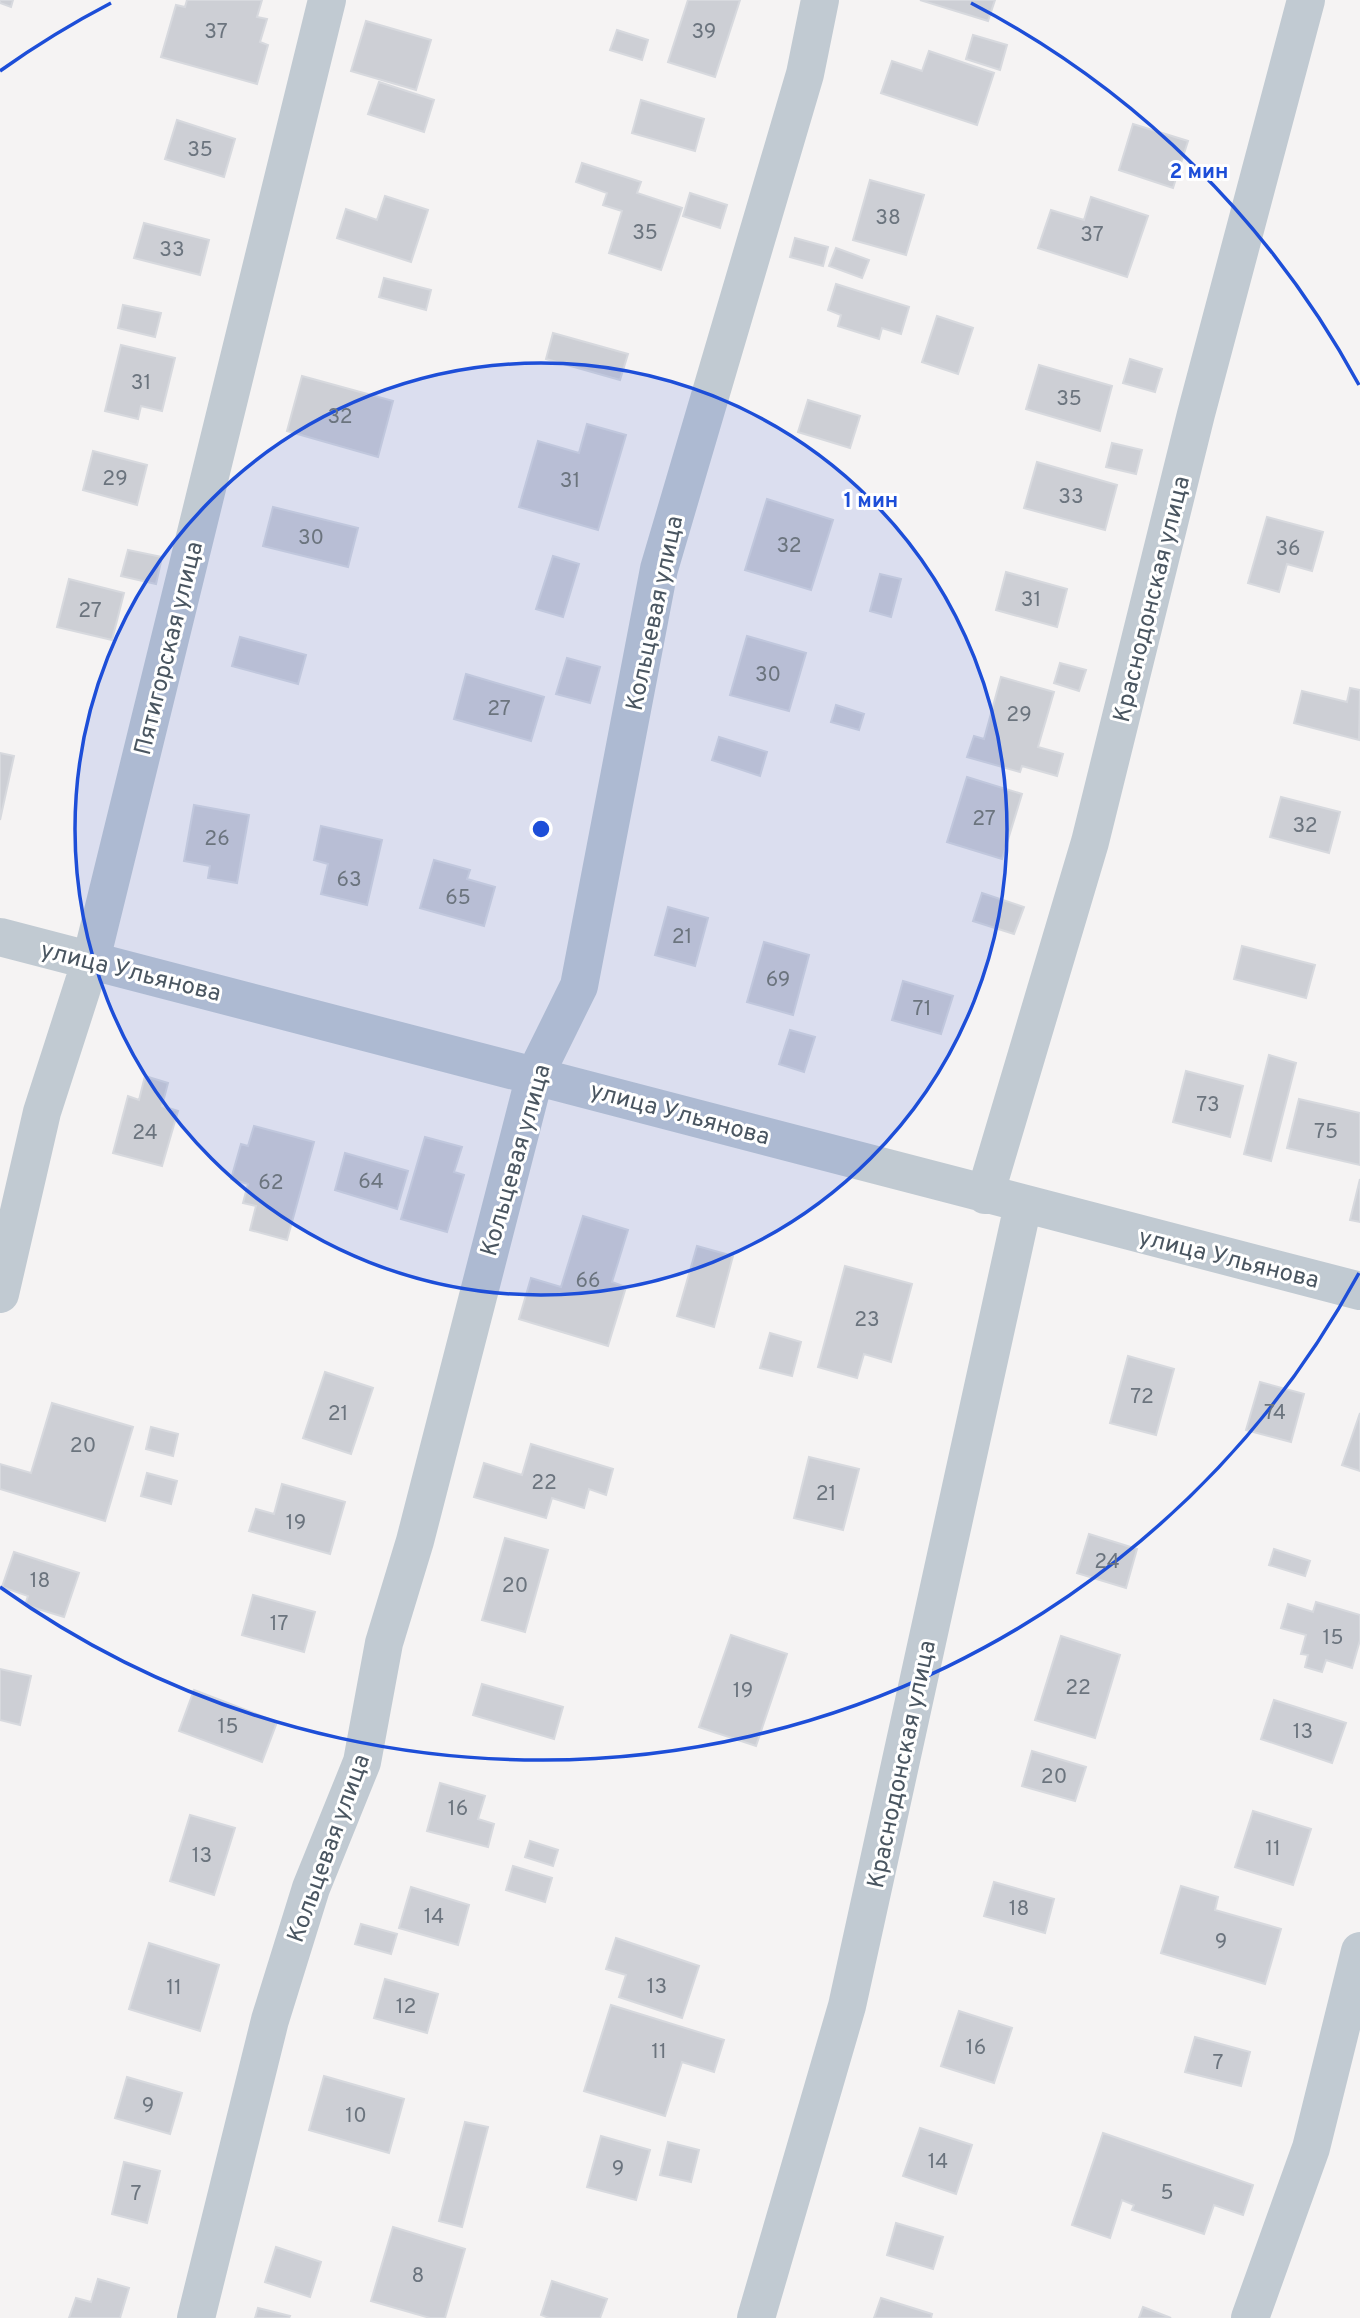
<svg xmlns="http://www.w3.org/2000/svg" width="1360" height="2318" viewBox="0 0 1360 2318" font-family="Overpass,sans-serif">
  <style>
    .building { fill: #cdcfd5; stroke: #d7d9de; stroke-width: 2 }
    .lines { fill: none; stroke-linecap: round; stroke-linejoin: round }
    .minor { stroke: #c1cad2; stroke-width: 38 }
    .ring { fill: none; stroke: #1d4ed8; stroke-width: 3.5 }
    .labels { text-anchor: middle; stroke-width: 6; stroke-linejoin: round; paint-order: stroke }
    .number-label { font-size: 21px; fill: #6b747e }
    .street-label { font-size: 24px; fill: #4a5661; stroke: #fff }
    .centre { fill: #1d4ed8; stroke: #fff; stroke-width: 3.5 }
    .ring-label { font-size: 21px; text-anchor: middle; font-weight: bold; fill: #1d4ed8; stroke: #fff; stroke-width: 6; stroke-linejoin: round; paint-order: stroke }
  </style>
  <rect width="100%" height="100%" fill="#f5f3f3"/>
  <path class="building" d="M0,0H13L11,7L0,3Z
    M187,0H262L257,17L267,19L260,42L268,45L257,84L161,57L176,5L185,7Z
    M688,0H740L715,77L668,62Z
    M920,0H995L988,21Z
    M366,21L431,40L416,90L351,71Z
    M617,30L648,40L642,60L610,50Z
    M973,35L1007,45L1000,70L966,59Z
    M929,51L994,73L977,125L881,93L892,61L922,71Z
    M379,82L434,100L424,132L368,114Z
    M641,100L704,119L695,151L632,133Z
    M177,120L235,139L224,177L165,159Z
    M1133,124L1188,141L1173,188L1119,170Z
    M582,163L641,182L637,193L682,208L661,270L609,253L622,211L603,205L607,193L576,182Z
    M870,180L924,195L906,255L853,240Z
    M690,193L727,205L720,228L683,216Z
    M385,196L428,210L411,262L337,238L346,209L377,220Z
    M1091,197L1148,216L1127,277L1038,248L1051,210L1084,220Z
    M144,223L209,240L200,275L134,258Z
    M795,238L828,247L823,266L790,257Z
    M836,248L869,260L862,278L829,266Z
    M384,278L431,290L426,310L379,297Z
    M836,284L909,307L901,334L882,328L879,339L838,326L841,315L828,310Z
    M123,305L161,313L155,337L118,328Z
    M937,316L973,328L958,374L922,362Z
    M553,333L628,354L620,380L546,359Z
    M121,345L175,358L162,411L141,406L138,419L105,411Z
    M1130,359L1162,369L1155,392L1123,383Z
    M1039,365L1112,386L1100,431L1026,409Z
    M302,376L393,401L378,457L287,431Z
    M808,400L860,416L850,448L798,432Z
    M587,424L626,435L598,530L519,507L538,441L579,453Z
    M1112,443L1142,450L1136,474L1106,467Z
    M93,451L147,465L137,505L83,490Z
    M1037,462L1117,485L1105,530L1024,508Z
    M767,499L833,520L811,590L745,570Z
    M273,507L358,528L348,567L263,546Z
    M1267,517L1323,532L1312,571L1287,564L1279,592L1248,583Z
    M128,550L162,557L156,584L121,576Z
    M553,556L579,564L563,617L536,609Z
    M1006,572L1067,589L1057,627L996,610Z
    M880,574L901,579L891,617L870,611Z
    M69,579L124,593L112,640L57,627Z
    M747,636L806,653L789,711L730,695Z
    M240,637L306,655L298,684L232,666Z
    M567,658L600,667L590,703L556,694Z
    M1060,663L1086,670L1079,691L1054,683Z
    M466,674L544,697L531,741L454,719Z
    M1001,677L1054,692L1038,747L1063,754L1057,776L1022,766L1020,772L967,757L974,736L984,739Z
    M1350,688L1360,690L1359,740L1294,723L1302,691L1347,702Z
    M836,705L864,714L859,730L831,722Z
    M719,737L767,752L760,776L712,760Z
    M0,753L14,756L0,820Z
    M967,777L1022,794L1002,859L947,842Z
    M1281,797L1340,812L1329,853L1270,837Z
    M194,805L249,815L237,883L208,878L210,866L184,861Z
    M321,826L382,840L367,905L321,894L328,864L314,860Z
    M434,860L470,870L467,879L495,887L484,926L420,908Z
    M982,893L1024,907L1014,934L973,921Z
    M668,907L708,918L695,966L655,955Z
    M764,942L809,955L793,1015L747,1002Z
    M1242,946L1315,965L1306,998L1234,979Z
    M903,981L953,996L941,1034L892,1020Z
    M790,1030L815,1037L804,1072L779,1064Z
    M1269,1055L1296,1063L1271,1161L1244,1154Z
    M1186,1071L1243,1086L1230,1137L1173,1122Z
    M145,1076L168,1083L162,1106L178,1111L162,1166L113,1153L128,1096L139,1100Z
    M1299,1099L1360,1113V1165L1287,1148Z
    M254,1126L314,1142L287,1240L250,1230L256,1206L243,1203L248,1184L231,1179L241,1144L248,1146Z
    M425,1137L462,1147L454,1172L464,1175L447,1232L401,1219Z
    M345,1153L408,1171L397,1209L335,1190Z
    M1360,1179V1222L1350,1220Z
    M583,1216L628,1230L612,1282L626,1287L608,1346L519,1319L531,1278L561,1287Z
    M697,1246L733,1256L714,1327L677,1316Z
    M845,1266L912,1284L891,1362L864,1354L857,1378L818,1367Z
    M770,1333L801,1342L792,1376L760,1368Z
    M1128,1356L1174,1369L1156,1435L1110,1423Z
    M325,1372L373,1388L351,1454L303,1438Z
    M1260,1382L1304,1394L1291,1442L1246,1430Z
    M52,1403L133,1427L105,1521L0,1489V1464L31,1473Z
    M1360,1413V1471L1342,1465Z
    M151,1427L178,1434L173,1456L146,1449Z
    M531,1444L613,1469L606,1495L589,1489L584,1508L552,1498L546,1518L474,1497L484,1463L522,1475Z
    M809,1457L859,1469L843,1530L794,1518Z
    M147,1473L177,1481L171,1504L141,1496Z
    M282,1484L345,1502L330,1554L249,1531L256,1509L274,1514Z
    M1089,1534L1137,1549L1126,1588L1077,1573Z
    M505,1538L548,1550L525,1632L482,1620Z
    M1274,1549L1310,1561L1305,1576L1269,1565Z
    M14,1552L79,1573L64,1617L25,1605L28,1596L2,1587Z
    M253,1595L315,1612L304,1652L242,1635Z
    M1316,1602L1360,1615V1640L1352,1668L1326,1660L1322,1672L1305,1667L1308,1655L1301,1654L1306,1635L1281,1628L1288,1604L1313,1612Z
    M731,1635L787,1654L756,1746L699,1727Z
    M1061,1636L1120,1655L1095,1738L1035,1720Z
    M0,1669L31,1676L20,1725L0,1720Z
    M482,1684L563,1707L554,1739L473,1715Z
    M194,1690L277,1722L262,1762L179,1731Z
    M1274,1700L1346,1723L1332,1763L1261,1739Z
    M1032,1751L1086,1767L1075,1801L1022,1786Z
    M440,1783L485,1796L478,1819L494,1824L488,1847L427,1831Z
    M1253,1811L1311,1829L1293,1885L1235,1867Z
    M190,1815L235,1828L214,1895L170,1881Z
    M530,1841L558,1850L553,1866L525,1857Z
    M513,1866L552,1878L545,1902L506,1890Z
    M994,1882L1054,1899L1045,1933L984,1916Z
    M1181,1886L1218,1897L1215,1910L1281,1929L1265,1984L1161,1953Z
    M411,1887L469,1905L458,1945L399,1928Z
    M361,1924L397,1934L391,1954L355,1944Z
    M616,1938L699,1966L682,2018L619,1997L626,1975L606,1969Z
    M149,1943L219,1965L200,2031L129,2009Z
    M385,1979L438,1994L427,2033L374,2018Z
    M611,2005L724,2040L714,2072L682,2062L665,2116L584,2091Z
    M959,2011L1012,2028L994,2083L941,2066Z
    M1195,2037L1250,2052L1241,2086L1185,2072Z
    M324,2076L404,2099L389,2153L309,2130Z
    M127,2077L182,2093L170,2134L115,2118Z
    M465,2122L488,2127L462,2227L439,2221Z
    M920,2128L972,2145L956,2194L903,2176Z
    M1103,2133L1253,2185L1243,2215L1214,2205L1204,2234L1132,2210L1134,2205L1122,2200L1110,2238L1072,2225Z
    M601,2136L650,2150L636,2200L587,2187Z
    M668,2142L699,2150L691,2182L660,2175Z
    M124,2162L160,2171L147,2223L112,2214Z
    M896,2223L943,2237L933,2269L887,2255Z
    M393,2227L465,2249L445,2318H430L371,2301Z
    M276,2247L321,2262L310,2297L265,2282Z
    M98,2279L129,2288L120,2318H69L76,2298L91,2302Z
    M552,2281L607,2299L600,2318H549L541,2315Z
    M881,2298L932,2314L931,2318H874Z
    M1143,2307L1171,2318H1139Z
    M258,2308L290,2316L289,2318H255Z"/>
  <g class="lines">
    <path class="minor" d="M0,937L1360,1291
      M985,1195L1090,842L1196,414L1306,0
      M0,1294L42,1112L91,960L327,0
      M196,2318L270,2020L311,1888L362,1762L384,1643L415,1541L535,1075L579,986L659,569L805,74L820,0
      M756,2318L847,2006L1023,1205
      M1250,2318L1311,2148L1360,1951"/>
  </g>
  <circle cx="541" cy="829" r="466" fill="#1d4ed8" fill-opacity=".12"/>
  <g class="ring">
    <circle cx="541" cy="829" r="466"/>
    <path d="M1359 1273A931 931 0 0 1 0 1587M0 71A931 931 0 0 1 111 3M971 3A931 931 0 0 1 1359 385"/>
  </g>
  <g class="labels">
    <g class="number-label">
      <text x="216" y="38">37</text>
      <text x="704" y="38">39</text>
      <text x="200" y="156">35</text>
      <text x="888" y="224">38</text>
      <text x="645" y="239">35</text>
      <text x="1092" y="241">37</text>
      <text x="172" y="256">33</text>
      <text x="141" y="389">31</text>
      <text x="1069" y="405">35</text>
      <text x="340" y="423">32</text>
      <text x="115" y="485">29</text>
      <text x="570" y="487">31</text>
      <text x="1071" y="503">33</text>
      <text x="311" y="544">30</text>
      <text x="789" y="552">32</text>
      <text x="1288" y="555">36</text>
      <text x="1031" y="606">31</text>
      <text x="90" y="617">27</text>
      <text x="768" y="681">30</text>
      <text x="499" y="715">27</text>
      <text x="1019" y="721">29</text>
      <text x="984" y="825">27</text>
      <text x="1305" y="832">32</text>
      <text x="217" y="845">26</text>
      <text x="349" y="886">63</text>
      <text x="458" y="904">65</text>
      <text x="682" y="943">21</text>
      <text x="778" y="986">69</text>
      <text x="922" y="1015">71</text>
      <text x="1208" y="1111">73</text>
      <text x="1326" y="1138">75</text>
      <text x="145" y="1139">24</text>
      <text x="371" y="1188">64</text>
      <text x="271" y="1189">62</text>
      <text x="588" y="1287">66</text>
      <text x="867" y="1326">23</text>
      <text x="1142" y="1403">72</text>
      <text x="1275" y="1419">74</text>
      <text x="338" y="1420">21</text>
      <text x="83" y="1452">20</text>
      <text x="544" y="1489">22</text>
      <text x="826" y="1500">21</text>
      <text x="296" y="1529">19</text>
      <text x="1107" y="1568">24</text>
      <text x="40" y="1587">18</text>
      <text x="515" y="1592">20</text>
      <text x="279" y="1630">17</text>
      <text x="1333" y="1644">15</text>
      <text x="1078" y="1694">22</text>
      <text x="743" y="1697">19</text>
      <text x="228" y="1733">15</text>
      <text x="1303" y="1738">13</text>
      <text x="1054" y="1783">20</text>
      <text x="458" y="1815">16</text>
      <text x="1273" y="1855">11</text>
      <text x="202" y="1862">13</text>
      <text x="1019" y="1915">18</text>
      <text x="434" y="1923">14</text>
      <text x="1221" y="1948">9</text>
      <text x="657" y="1993">13</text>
      <text x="174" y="1994">11</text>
      <text x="406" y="2013">12</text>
      <text x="976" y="2054">16</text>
      <text x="659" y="2058">11</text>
      <text x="1218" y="2069">7</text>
      <text x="148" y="2112">9</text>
      <text x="356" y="2122">10</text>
      <text x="938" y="2168">14</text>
      <text x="618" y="2175">9</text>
      <text x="1167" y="2199">5</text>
      <text x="136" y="2200">7</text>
      <text x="418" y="2282">8</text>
    </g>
    <g class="street-label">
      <text transform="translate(1151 599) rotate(-76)" y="8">Краснодонская улица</text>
      <text transform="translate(654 613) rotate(-78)" y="8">Кольцевая улица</text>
      <text transform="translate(168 648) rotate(-76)" y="8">Пятигорская улица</text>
      <text transform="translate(131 971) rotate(14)" y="8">улица Ульянова</text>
      <text transform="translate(680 1113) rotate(15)" y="8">улица Ульянова</text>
      <text transform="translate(515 1160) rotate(-74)" y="8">Кольцевая улица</text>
      <text transform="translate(1229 1258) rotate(14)" y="8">улица Ульянова</text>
      <text transform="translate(901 1764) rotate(-78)" y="8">Краснодонская улица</text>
      <text transform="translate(328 1848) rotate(-70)" y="8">Кольцевая улица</text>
    </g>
  </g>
  <circle cx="541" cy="829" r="10" class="centre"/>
  <g class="ring-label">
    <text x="1199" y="178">2 мин</text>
    <text x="871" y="507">1 мин</text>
  </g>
</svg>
